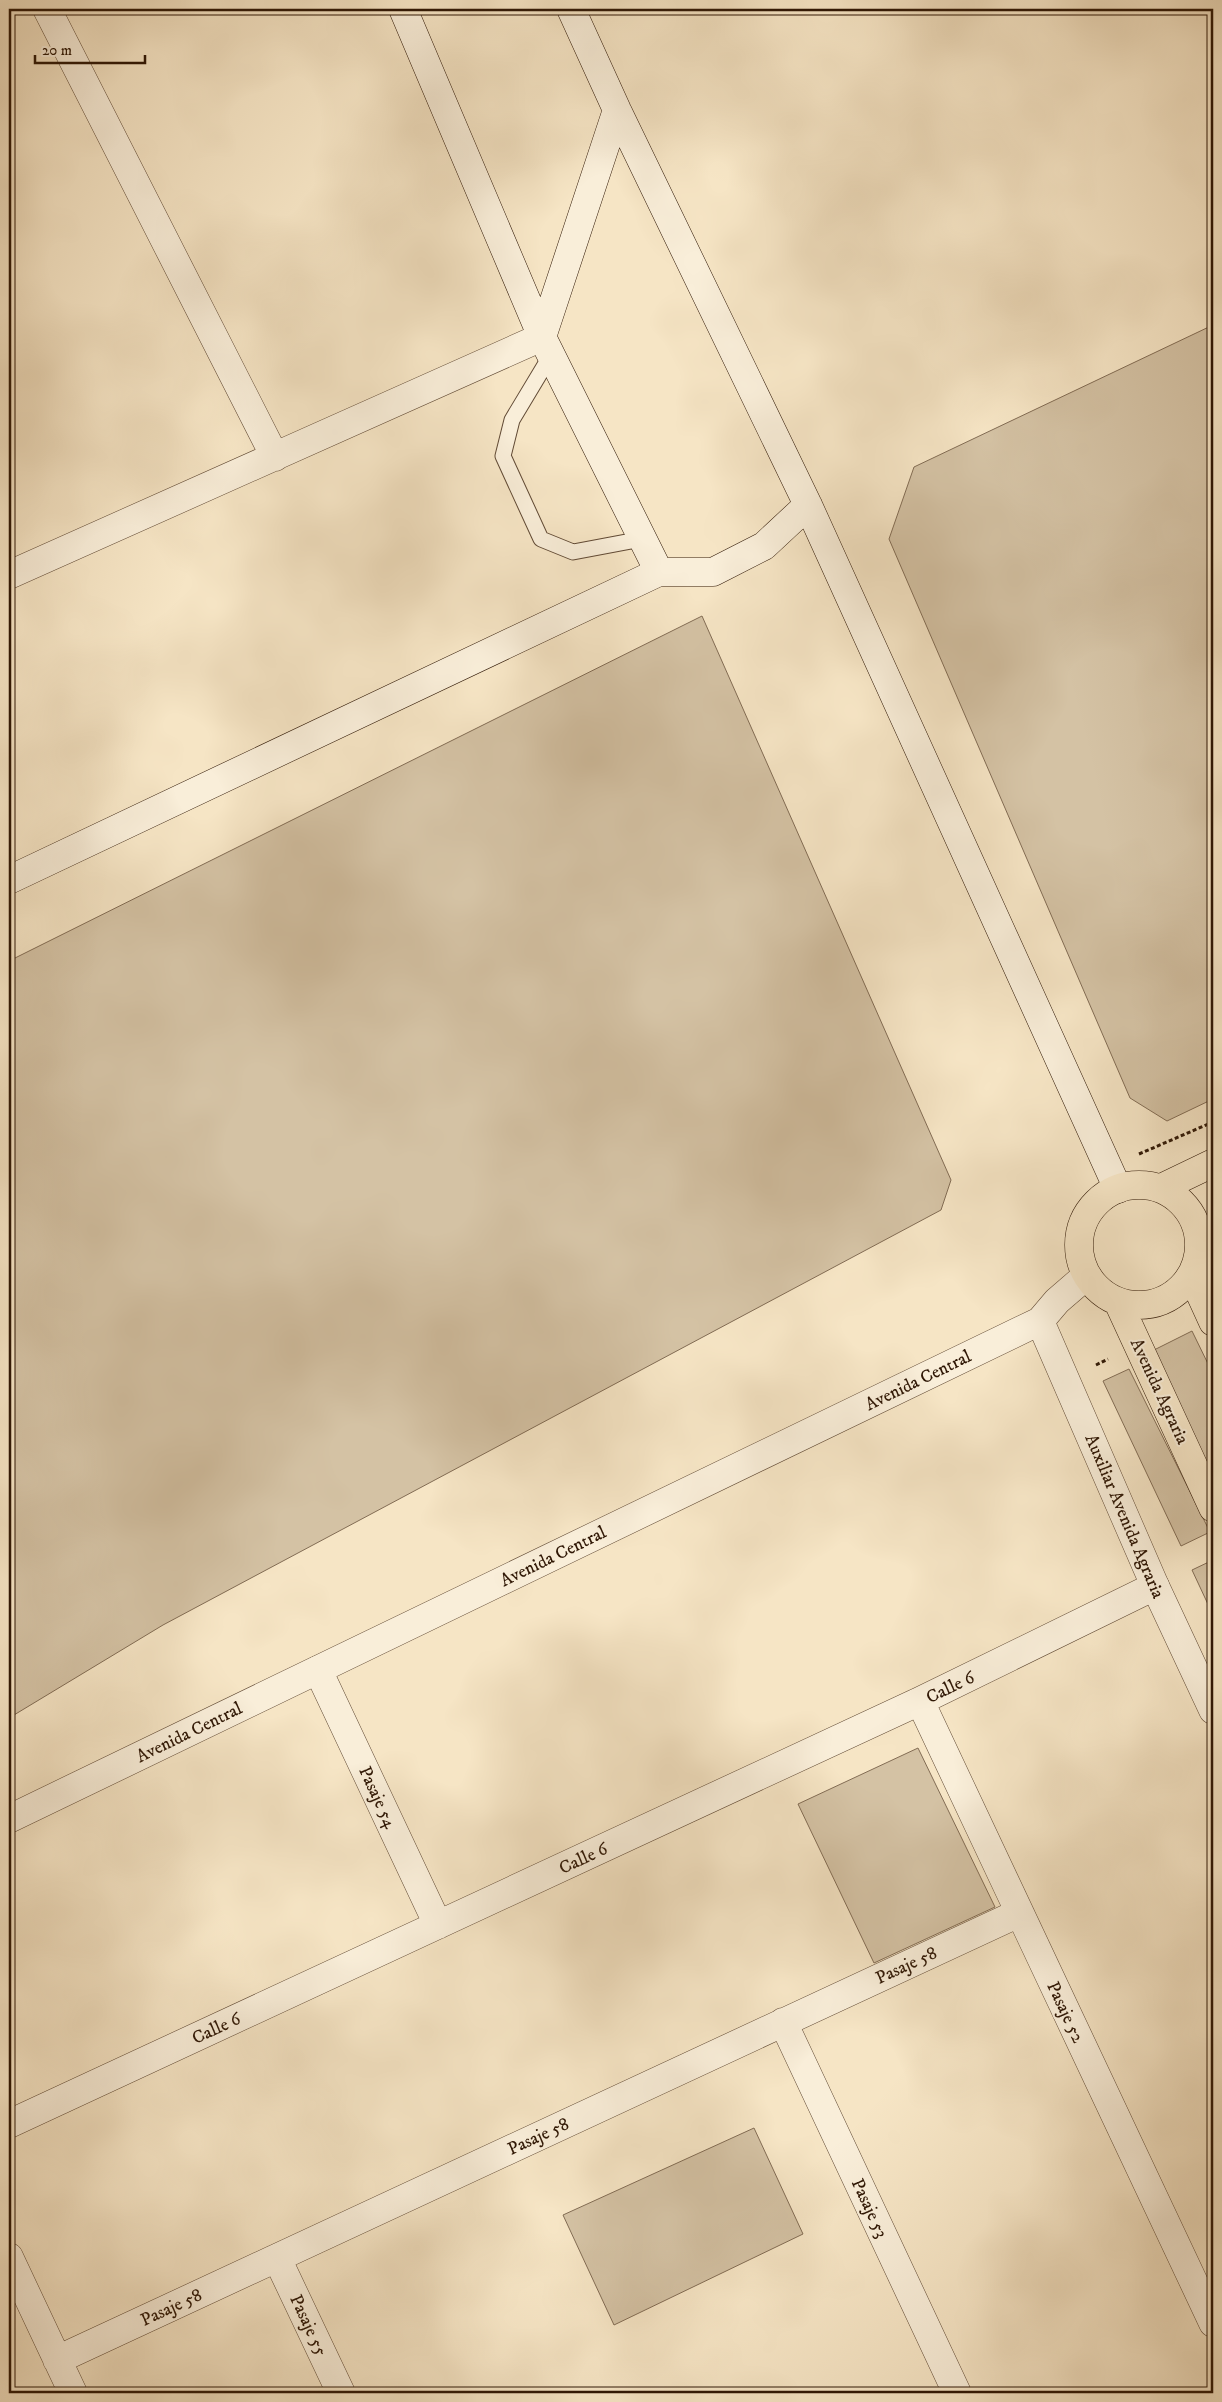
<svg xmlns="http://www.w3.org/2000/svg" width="1222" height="2402" viewBox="0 0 1222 2402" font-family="'IM FELL DW Pica',serif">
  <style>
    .green { fill: #d4c2a4; stroke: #826c54 }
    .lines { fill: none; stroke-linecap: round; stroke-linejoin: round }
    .service-casing { stroke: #614a35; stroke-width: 17 }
    .minor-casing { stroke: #614a35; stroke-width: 29 }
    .tertiary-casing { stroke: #614a35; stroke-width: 29 }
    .secondary-casing { stroke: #2f1705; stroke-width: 29 }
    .primary-casing { stroke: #2f1705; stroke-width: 29 }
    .path { stroke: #2f1705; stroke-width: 3; stroke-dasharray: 4 2.5; stroke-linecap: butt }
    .service { stroke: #f9eed9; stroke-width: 15 }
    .minor { stroke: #f9eed9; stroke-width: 28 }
    .tertiary { stroke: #f9eed9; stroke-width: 28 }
    .secondary { stroke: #f9eed9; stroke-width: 28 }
    .primary { stroke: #f6e5c5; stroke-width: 28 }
    .labels { text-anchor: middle; stroke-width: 4; stroke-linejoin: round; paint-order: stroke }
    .street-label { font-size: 18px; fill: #2f1705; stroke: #f9eed9 }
  </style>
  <rect width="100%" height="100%" fill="#f6e5c5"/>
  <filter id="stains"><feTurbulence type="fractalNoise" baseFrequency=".004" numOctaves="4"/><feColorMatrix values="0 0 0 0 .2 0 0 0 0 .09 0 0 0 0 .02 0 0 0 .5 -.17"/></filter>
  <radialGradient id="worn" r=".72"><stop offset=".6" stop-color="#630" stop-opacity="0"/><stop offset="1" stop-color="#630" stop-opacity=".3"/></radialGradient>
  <path class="green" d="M1213,325V1099L1167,1121L1130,1098L889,539L914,467Z
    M702,616L951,1180L941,1210L163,1625L9,1718V961Z
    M1192,1331L1213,1374V1494L1150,1352Z
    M1129,1369L1210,1532L1181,1546L1103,1381Z
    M1213,1560V1615L1192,1570Z
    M918,1748L995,1907L874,1963L798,1804Z
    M754,2128L803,2234L614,2325L563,2215Z"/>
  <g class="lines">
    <defs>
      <path id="service" d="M551,355L512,420L503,456L541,539L573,552L642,539"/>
      <path id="minor" d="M47,9L275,457
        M9,575L542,337
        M318,1670L438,1925
        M920,1701L1213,2323
        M783,2022L957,2393
        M9,2124L920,1701L1155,1586
        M9,2257L73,2393
        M277,2258L341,2393
        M57,2360L1019,1913"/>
      <path id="tertiary" d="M1196,1267L1213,1272
        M1040,1321L1155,1586L1213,1710
        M9,1819L1040,1321L1057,1301L1086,1276"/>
      <path id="secondary" d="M403,9L542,337L659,572
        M571,9L617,110L808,505L1118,1189
        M542,337L617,110
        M9,880L659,572H713L764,546L808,505"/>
      <path id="primary" d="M1079 1245a60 60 0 1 1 120 0a60 60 0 1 1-120 0Z
        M1161,1188L1213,1163
        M1192,1276L1213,1322
        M1118,1302L1213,1508"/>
    </defs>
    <use href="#service" class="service-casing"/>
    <use href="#minor" class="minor-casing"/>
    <use href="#tertiary" class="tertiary-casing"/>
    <use href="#secondary" class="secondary-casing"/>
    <use href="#primary" class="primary-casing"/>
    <path class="path" d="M1139,1154L1213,1122
      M1096,1365L1108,1359"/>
    <use href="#service" class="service"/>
    <use href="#minor" class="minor"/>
    <use href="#tertiary" class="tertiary"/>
    <use href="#secondary" class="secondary"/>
    <use href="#primary" class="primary"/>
  </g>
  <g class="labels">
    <g class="street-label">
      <text transform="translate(918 1380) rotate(-26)" y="6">Avenida Central</text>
      <text transform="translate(1160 1391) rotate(65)" y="6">Avenida Agraria</text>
      <text transform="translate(1125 1516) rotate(67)" y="6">Auxiliar Avenida Agraria</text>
      <text transform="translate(553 1556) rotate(-26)" y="6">Avenida Central</text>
      <text transform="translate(950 1687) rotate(-26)" y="6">Calle 6</text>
      <text transform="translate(189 1732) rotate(-26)" y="6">Avenida Central</text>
      <text transform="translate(378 1797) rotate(65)" y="6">Pasaje 54</text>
      <text transform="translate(583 1858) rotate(-25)" y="6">Calle 6</text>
      <text transform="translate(906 1965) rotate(-25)" y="6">Pasaje 58</text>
      <text transform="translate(1066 2012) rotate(65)" y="6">Pasaje 52</text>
      <text transform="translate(216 2028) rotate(-25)" y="6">Calle 6</text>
      <text transform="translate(538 2136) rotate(-25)" y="6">Pasaje 58</text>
      <text transform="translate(870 2208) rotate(65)" y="6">Pasaje 53</text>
      <text transform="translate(171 2307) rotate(-25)" y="6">Pasaje 58</text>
      <text transform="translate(309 2325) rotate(65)" y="6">Pasaje 55</text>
    </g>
  </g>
  <rect width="1222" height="2402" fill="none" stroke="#f6e5c5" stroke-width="30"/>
  <rect x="10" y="10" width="1202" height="2382" fill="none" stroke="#2f1705" stroke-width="2.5"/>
  <rect x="15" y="15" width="1192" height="2372" fill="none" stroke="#2f1705"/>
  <path d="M35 55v8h110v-8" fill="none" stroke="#2f1705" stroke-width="2.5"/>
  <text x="42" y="55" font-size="15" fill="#2f1705" stroke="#f9eed9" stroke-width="4" paint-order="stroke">20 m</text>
  <rect width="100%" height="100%" filter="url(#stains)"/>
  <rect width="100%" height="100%" fill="url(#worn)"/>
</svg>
